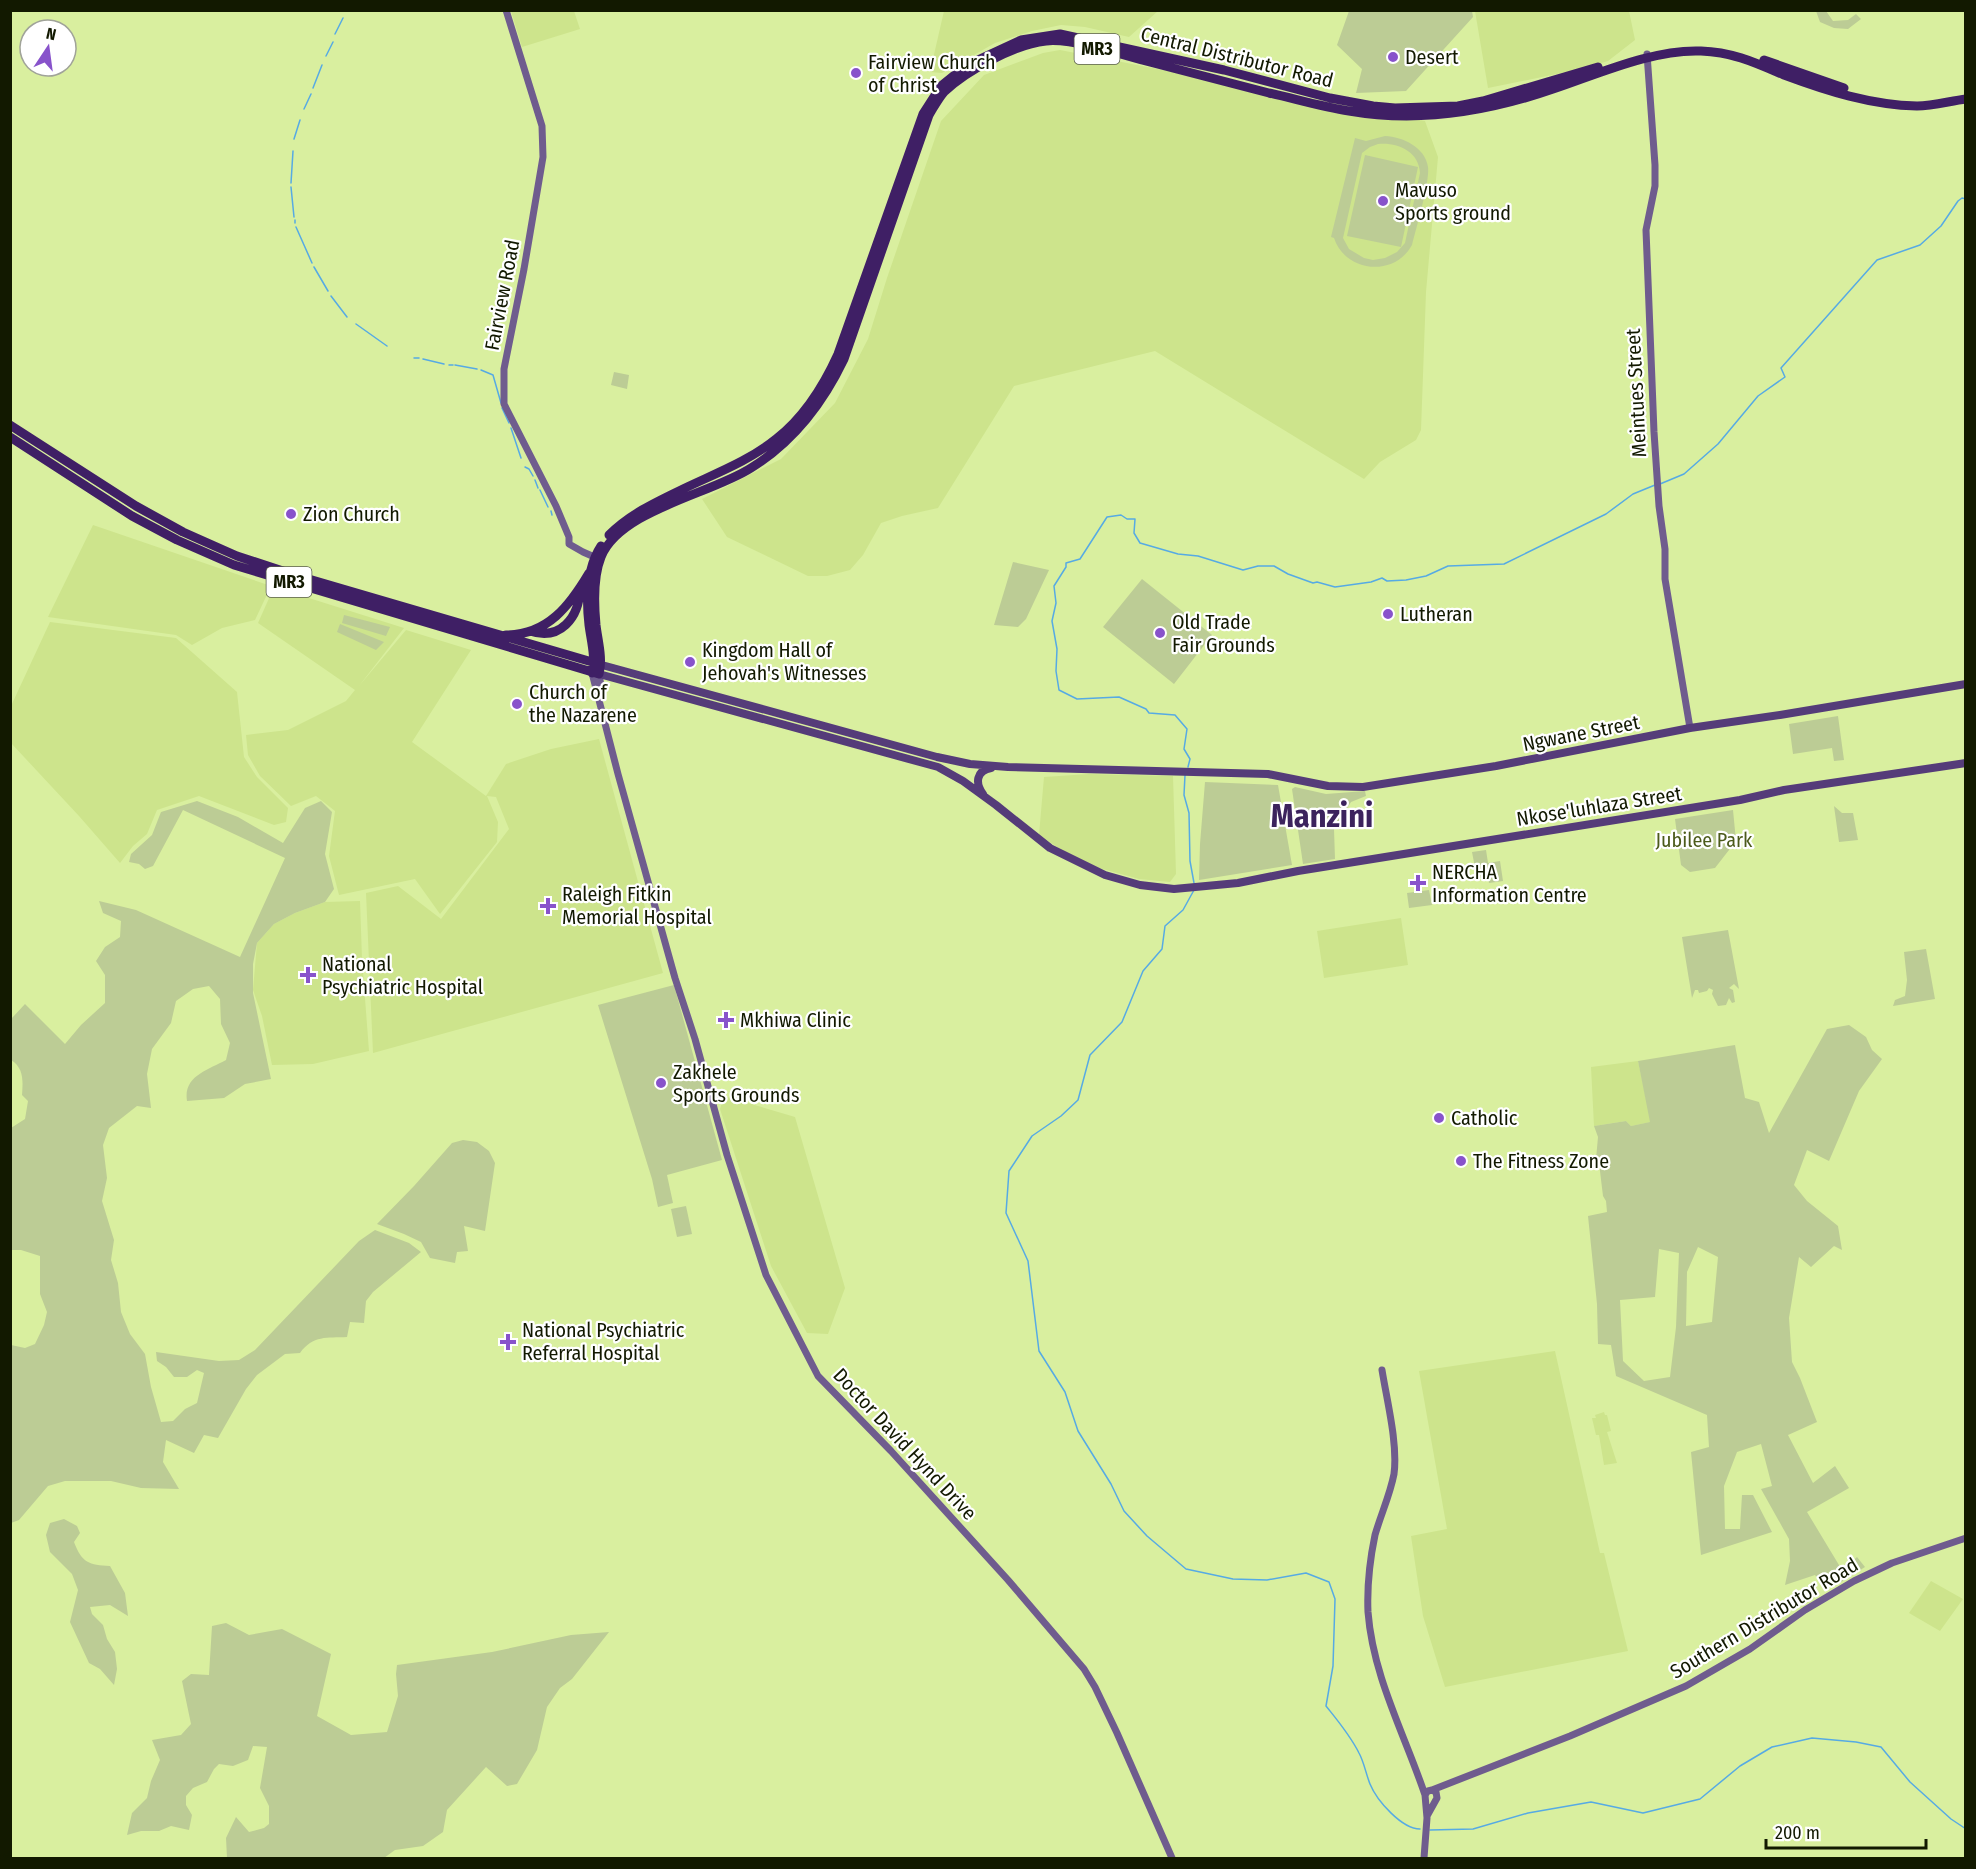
<svg xmlns="http://www.w3.org/2000/svg" width="1976" height="1869" viewBox="0 0 1976 1869" font-family="'Fira Sans Condensed',sans-serif">
  <style>
    .built { fill: #cde48c }
    .green { fill: #bccc95; fill-rule: evenodd }
    .lines { fill: none; stroke-linecap: round; stroke-linejoin: round }
    .stream { stroke: #56aae4; stroke-width: 1.5 }
    .secondary { stroke: #6f5c8e; stroke-width: 7 }
    .primary { stroke: #553c79; stroke-width: 8 }
    .highway { stroke: #3f1f65; stroke-width: 9 }
    .poi-dot { fill: #8853cb; stroke: #fff; stroke-width: 2 }
    .labels { text-anchor: middle; stroke-width: 4.5; stroke-linejoin: round; paint-order: stroke }
    .shield { fill: #fff; stroke: #595e4c; stroke-width: 1.5 }
    .shield-label { font-size: 18px; font-weight: bold; fill: #121900 }
    .street-label { font-size: 20px; fill: #121900; stroke: #fff }
    .poi-label { font-size: 20px; fill: #121900; stroke: #fff; text-anchor: start }
    .park-label { font-size: 20px; fill: #4c5b1b; stroke: #fff }
    .town-label { font-size: 32px; font-weight: bold; fill: #3c235d; stroke: #fff }
  </style>
  <rect width="100%" height="100%" fill="#d9ef9f"/>
  <path class="built" d="M511,11H574L580,29L522,47Z
    M944,11V10L1158,11L1129,37L1085,27L1061,25L1032,31L995,43L942,73L930,72Z
    M1475,11H1629L1635,40L1608,61L1581,69L1488,88Z
    M1060,50L1425,121L1438,157L1426,292L1421,430L1416,440L1380,462L1364,479L1155,351L1014,386L938,508L902,516L881,523L863,555L850,570L827,576H808L727,537L702,499L781,459L835,403L868,339L887,278L941,121L984,75L1043,53Z
    M93,525L271,586L255,620L222,628L192,645L176,635L48,617Z
    M274,587L404,628L359,686L406,630L471,650L412,742L486,796L506,764L551,749L599,739L663,973L373,1053L366,893L398,886L441,919L509,829L496,797L487,796L498,822L497,842L440,914L415,879L339,895L329,856L335,811L316,796L291,806L260,776L248,755L246,735L288,730L346,701L355,690L258,623Z
    M50,622L176,638L237,692L244,757L257,777L288,808L286,822L274,825L199,796L157,810L147,834L133,846L120,863L79,816L11,743V706Z
    M1089,774L1173,776L1176,874L1170,882L1139,879L1099,868L1068,854L1039,835L1044,777Z
    M360,901L362,959L369,1051L313,1064L272,1065L262,1016L253,990L257,943L274,924L295,913L325,902Z
    M1401,918L1408,965L1324,978L1317,931Z
    M1638,1061L1651,1122L1631,1126L1626,1121L1594,1126L1591,1067Z
    M724,1096L795,1117L845,1288L828,1334L807,1333L771,1266L720,1109Z
    M1555,1351L1600,1553H1604L1628,1651L1445,1687L1423,1616L1411,1536L1447,1529L1419,1371Z
    M1604,1412L1605,1415H1607L1611,1431L1607,1432L1617,1463L1604,1465L1599,1435H1596L1592,1418H1596L1595,1415Z
    M1931,1581L1963,1599L1940,1631L1909,1613Z"/>
  <path class="green" d="M1349,11H1472L1473,17L1406,91L1356,93L1362,69L1337,45Z
    M1816,11H1826L1833,21L1848,20L1856,14L1861,19L1848,29L1834,28L1820,22Z
    M1385,136C1403,137 1425,147 1428,167C1430,181 1416,229 1412,245C1394,278 1345,272 1334,238L1331,237L1355,138L1366,141ZM1378,144C1397,142 1419,151 1420,173L1405,243L1397,252L1385,258L1373,260L1364,258L1349,249L1343,238L1362,153L1370,147Z
    M1365,155L1418,167L1401,247L1347,236Z
    M614,372L629,375L627,389L611,385Z
    M1013,562L1049,570L1026,619L1018,627L994,625Z
    M1142,579L1212,635L1174,684L1103,627Z
    M344,615L390,627L386,636L342,623Z
    M340,624L384,642L376,650L337,632Z
    M1838,716L1844,760L1834,761L1832,748L1793,754L1789,724Z
    M1205,782L1278,785L1292,865L1199,880L1200,844Z
    M1295,787L1326,794L1365,791L1366,796L1351,802L1334,829L1335,859L1303,864L1292,789Z
    M197,801L238,817L283,843L305,808L321,801L332,812L325,854L334,889L325,902L295,913L274,924L257,943L253,964V993L271,1079L245,1084L224,1098L187,1101C183,1076 208,1070 226,1060L230,1043L221,1024L220,999L209,986L193,989L176,1001L171,1023L152,1049L147,1074L151,1108L137,1106L109,1128L103,1145L107,1178L102,1201L114,1240L111,1260L118,1283L121,1312L130,1334L145,1354L151,1387L161,1422L173,1421L185,1409L197,1403L204,1373L197,1370L187,1377H174L166,1367L157,1361L156,1352L219,1361L239,1360L255,1350L359,1241L375,1230L409,1243L421,1252L373,1292L366,1301L364,1323L350,1322L347,1337C327,1338 313,1335 300,1353L285,1354L257,1375L246,1389L218,1438L204,1435L194,1453L166,1440L163,1462L179,1489L141,1488L111,1481H65L48,1486L19,1520L11,1523V1345L25,1348L35,1344L44,1325L47,1312L40,1294V1256L21,1250H11V1128L25,1119L28,1101L22,1095C23,1081 24,1068 11,1060L12,1018L25,1004L65,1044L81,1025L105,1003V975L96,961L105,947L120,937L121,921L103,913L99,901L136,910L240,957L285,858L183,810L153,866L145,869L139,864L129,862L131,854L152,835L161,812Z
    M1834,806L1842,813H1853L1858,840L1839,842Z
    M1733,810L1736,841L1715,868L1690,872L1681,865L1675,819Z
    M1486,850L1488,863L1500,861L1503,881L1489,883L1488,877L1477,878L1472,852Z
    M1429,890L1432,905L1409,908L1407,893Z
    M1728,930L1739,989L1734,984L1729,988L1733,990L1735,1002L1732,1003L1729,998L1726,1005L1718,1006L1712,994L1713,990L1709,988L1707,991L1699,993L1698,990H1695L1692,998L1682,937Z
    M1926,949L1935,999L1893,1006L1895,1000L1905,996L1907,980L1904,952Z
    M674,985L722,1160L667,1175L673,1203L658,1207L652,1179L598,1005Z
    M1849,1025L1866,1037L1872,1050L1882,1059L1859,1091L1829,1161L1807,1150L1794,1185L1807,1201L1838,1226L1842,1250L1834,1246L1811,1267L1799,1257L1789,1318L1792,1362L1800,1378L1817,1422L1788,1435L1813,1483L1835,1466L1849,1488L1807,1512L1842,1570L1857,1557L1865,1567L1838,1584L1835,1579L1821,1583L1815,1575L1785,1585L1790,1561L1789,1539L1761,1489L1772,1486L1761,1444L1737,1452L1724,1486L1725,1529H1740L1742,1495H1753L1772,1532L1701,1555L1691,1452L1709,1447L1707,1415L1616,1376L1611,1345L1598,1344L1597,1304L1588,1216L1607,1212L1606,1201L1603,1196L1599,1163L1596,1159L1598,1137L1594,1126L1626,1121L1631,1126L1650,1122L1638,1061L1735,1045L1745,1098L1759,1102L1769,1133L1827,1029ZM1698,1247L1718,1257L1712,1322L1686,1326L1687,1272ZM1659,1249L1679,1253L1676,1327L1670,1377L1644,1381L1623,1361L1620,1300L1655,1297Z
    M463,1140L477,1142L489,1151L495,1163L485,1231L464,1226L468,1251L457,1252L455,1263L430,1258L421,1242L404,1234L377,1224L414,1186L452,1143Z
    M686,1206L692,1234L677,1237L671,1209Z
    M64,1519L77,1526L80,1533L74,1542C82,1563 89,1565 110,1566L125,1593L128,1616L110,1605L90,1607L92,1614L103,1625L107,1639L115,1652L117,1669L114,1685L100,1669L89,1663L70,1622L78,1590L72,1574L50,1552L46,1535L50,1523Z
    M226,1623L249,1635L282,1629L331,1654L317,1716L351,1735L387,1732L398,1696L396,1674L397,1665L492,1652L571,1635L609,1632L572,1679L560,1688L547,1707L537,1750L517,1784L507,1786L486,1767L447,1810L443,1832L423,1846L395,1850L384,1858H227L226,1838L236,1817L249,1832L264,1828L269,1824V1806L260,1788L267,1747L253,1746L248,1760L233,1766L219,1764L214,1769L207,1782L193,1788L186,1796V1805L192,1815L189,1830L171,1826L159,1831H141L127,1835L132,1813L147,1798L151,1781L160,1760L152,1740L181,1735L191,1724L182,1681L191,1674L209,1675L212,1626Z"/>
  <g class="lines">
    <path class="stream" d="M335,34L343,18
      M326,56L333,42
      M313,88L322,65
      M304,109L311,94
      M294,139L300,120
      M291,183L293,151
      M291,187L294,217
      M295,220V223
      M296,227L312,263
      M314,267L328,291
      M331,296L347,317
      M356,324L387,346
      M414,358H419
      M423,359L444,364
      M449,365H453
      M455,365L477,369
      M481,370L493,375L501,403
      M502,408L509,423
      M511,428L521,458
      M525,467L529,469L533,476
      M535,480L538,488
      M1660,484L1684,474L1718,444L1758,396L1785,377L1781,368L1877,260L1920,245L1941,226L1958,201L1962,198L1966,199
      M540,490L548,507
      M551,511L552,515
      M1188,767L1190,759L1184,749L1187,729L1175,715L1149,713L1146,709L1119,697L1077,699L1059,690L1056,671L1057,649L1052,621L1056,603L1054,586L1066,567V563L1080,559L1107,517L1121,515L1127,519H1135L1134,533L1140,543L1178,554L1198,556L1243,570L1258,566H1274L1288,574L1313,583L1317,582L1335,587L1371,582L1382,578L1387,581L1406,580L1426,576L1448,566L1504,564L1606,514L1633,494L1655,485
      M1185,775L1184,795L1189,813L1190,861L1194,883
      M1194,890L1183,910L1165,926L1162,949L1143,971L1122,1022L1090,1055L1078,1100L1061,1116L1032,1136L1009,1171L1006,1213L1028,1261L1039,1351L1065,1392L1078,1431L1111,1484L1124,1511L1147,1536L1186,1569L1233,1579L1267,1580L1306,1573L1329,1582L1335,1599L1333,1666L1326,1706C1338,1721 1350,1735 1359,1753C1364,1762 1366,1774 1370,1784C1377,1801 1402,1829 1420,1829
      M1430,1830L1473,1829L1528,1813L1591,1802L1643,1813L1700,1799L1740,1766L1772,1747L1812,1738L1856,1742L1881,1747L1910,1782L1951,1819L1966,1829"/>
    <path class="secondary" d="M506,10L542,126L543,157L524,269L504,369V404L556,506L569,537V544L583,552L599,559
      M1647,54L1655,165V186L1646,230L1654,432L1659,506L1665,549V579L1690,728
      M592,673L618,774L675,978L695,1039L727,1155L766,1275L818,1376L891,1451L1008,1580L1084,1669L1095,1687L1117,1733L1172,1858
      M599,674L601,686V697
      M1382,1370C1387,1401 1398,1444 1394,1474C1390,1495 1381,1514 1375,1535C1370,1559 1367,1588 1368,1612C1373,1677 1405,1735 1425,1795
      M1432,1790L1570,1736L1686,1686L1750,1649L1805,1610L1854,1581L1892,1563L1966,1538
      M1424,1858L1427,1818L1425,1795L1428,1791L1432,1790L1436,1792L1437,1798L1427,1816"/>
    <path class="primary" d="M602,665L937,757L970,764L1008,767L1268,774L1328,786L1363,787L1496,766L1690,728L1780,715L1966,684
      M599,674L938,767L963,781L996,805L1050,848L1105,875L1140,885L1174,889L1238,883L1298,871L1740,800L1784,790L1966,763
      M983,794C975,783 976,771 991,768"/>
    <path class="highway" d="M1764,60L1844,88
      M10,425L136,506L183,532L237,556L295,575L599,664
      M10,437L132,516L177,540L234,565L599,674C603,658 598,642 596,625C594,604 593,577 601,557C620,510 711,494 751,468C793,442 823,403 844,359L929,115C934,107 938,99 944,92C966,71 1015,44 1046,41C1069,38 1118,53 1142,60C1184,71 1227,82 1269,93C1296,99 1322,107 1349,111C1418,123 1487,112 1553,89C1598,74 1653,49 1701,51C1733,52 1756,63 1784,75C1827,91 1871,105 1917,106C1933,106 1950,101 1966,99
      M609,535C630,514 656,502 683,489C714,474 749,461 776,439C803,418 824,385 838,354L923,114L941,86L967,65L1021,40L1060,34L1224,70L1330,98L1373,106L1395,108L1458,106L1483,101L1598,67
      M530,631C560,641 579,618 580,589
      M506,635C548,635 570,605 589,573
      M592,673C596,657 591,641 589,625C586,599 586,569 601,546"/>
  </g>
  <g class="poi-dot">
    <circle cx="1393" cy="57" r="6"/>
    <circle cx="856" cy="73" r="6"/>
    <circle cx="1383" cy="201" r="6"/>
    <circle cx="291" cy="514" r="6"/>
    <circle cx="1388" cy="614" r="6"/>
    <circle cx="1160" cy="633" r="6"/>
    <circle cx="690" cy="662" r="6"/>
    <circle cx="517" cy="704" r="6"/>
    <path d="M1415 874h6v6h6v6h-6v6h-6v-6h-6v-6h6z"/>
    <path d="M545 897h6v6h6v6h-6v6h-6v-6h-6v-6h6z"/>
    <path d="M305 966h6v6h6v6h-6v6h-6v-6h-6v-6h6z"/>
    <path d="M723 1011h6v6h6v6h-6v6h-6v-6h-6v-6h6z"/>
    <circle cx="661" cy="1083" r="6"/>
    <circle cx="1439" cy="1118" r="6"/>
    <circle cx="1461" cy="1161" r="6"/>
    <path d="M505 1333h6v6h6v6h-6v6h-6v-6h-6v-6h6z"/>
  </g>
  <g class="labels">
    <g class="shield">
      <rect x="1074.5" y="34" width="45" height="30" rx="4.5"/>
      <rect x="266.5" y="567" width="45" height="30" rx="4.5"/>
    </g>
    <g class="shield-label">
      <text x="1097" y="55">MR3</text>
      <text x="289" y="588">MR3</text>
    </g>
    <g class="street-label">
      <text transform="translate(1237 57) rotate(14)" y="7">Central Distributor Road</text>
      <text transform="translate(502 295) rotate(-79)" y="7">Fairview Road</text>
      <text transform="translate(1636 393) rotate(-93)" y="7">Meintues Street</text>
      <text transform="translate(1581 733) rotate(-11)" y="7">Ngwane Street</text>
      <text transform="translate(1599 806) rotate(-9)" y="7">Nkose'luhlaza Street</text>
      <text transform="translate(905 1444) rotate(47)" y="7">Doctor David Hynd Drive</text>
      <text transform="translate(1764 1618) rotate(-31)" y="7">Southern Distributor Road</text>
    </g>
    <g class="poi-label">
      <text x="1405" y="64">Desert</text>
      <text x="868" y="69">Fairview Church<tspan x="868" dy="23">of Christ</tspan></text>
      <text x="1395" y="197">Mavuso<tspan x="1395" dy="23">Sports ground</tspan></text>
      <text x="303" y="521">Zion Church</text>
      <text x="1400" y="621">Lutheran</text>
      <text x="1172" y="629">Old Trade<tspan x="1172" dy="23">Fair Grounds</tspan></text>
      <text x="702" y="657">Kingdom Hall of<tspan x="702" dy="23">Jehovah's Witnesses</tspan></text>
      <text x="529" y="699">Church of<tspan x="529" dy="23">the Nazarene</tspan></text>
      <text x="1432" y="879">NERCHA<tspan x="1432" dy="23">Information Centre</tspan></text>
      <text x="562" y="901">Raleigh Fitkin<tspan x="562" dy="23">Memorial Hospital</tspan></text>
      <text x="322" y="971">National<tspan x="322" dy="23">Psychiatric Hospital</tspan></text>
      <text x="740" y="1027">Mkhiwa Clinic</text>
      <text x="673" y="1079">Zakhele<tspan x="673" dy="23">Sports Grounds</tspan></text>
      <text x="1451" y="1125">Catholic</text>
      <text x="1473" y="1168">The Fitness Zone</text>
      <text x="522" y="1337">National Psychiatric<tspan x="522" dy="23">Referral Hospital</tspan></text>
    </g>
    <g class="park-label">
      <text x="1704" y="847">Jubilee Park</text>
    </g>
    <g class="town-label">
      <text x="1322" y="827">Manzini</text>
    </g>
  </g>
  <rect width="1976" height="1869" fill="none" stroke="#121900" stroke-width="24"/>
  <g transform="translate(48 48) rotate(13)"><circle r="28" fill="#ffffff" stroke="#a0a399" stroke-width="1.5"/>
  <path d="M0-4.5L10 22L0 15L-10 22Z" fill="#8853cb"/>
  <text y="-9" font-size="16" font-weight="bold" text-anchor="middle" fill="#121900">N</text>
  </g>
  <path d="M1766 1839v9h160v-9" fill="none" stroke="#121900" stroke-width="3"/>
  <text x="1775" y="1839" font-size="18" fill="#121900" stroke="#ffffff" stroke-width="4.5" paint-order="stroke">200 m</text>
</svg>
